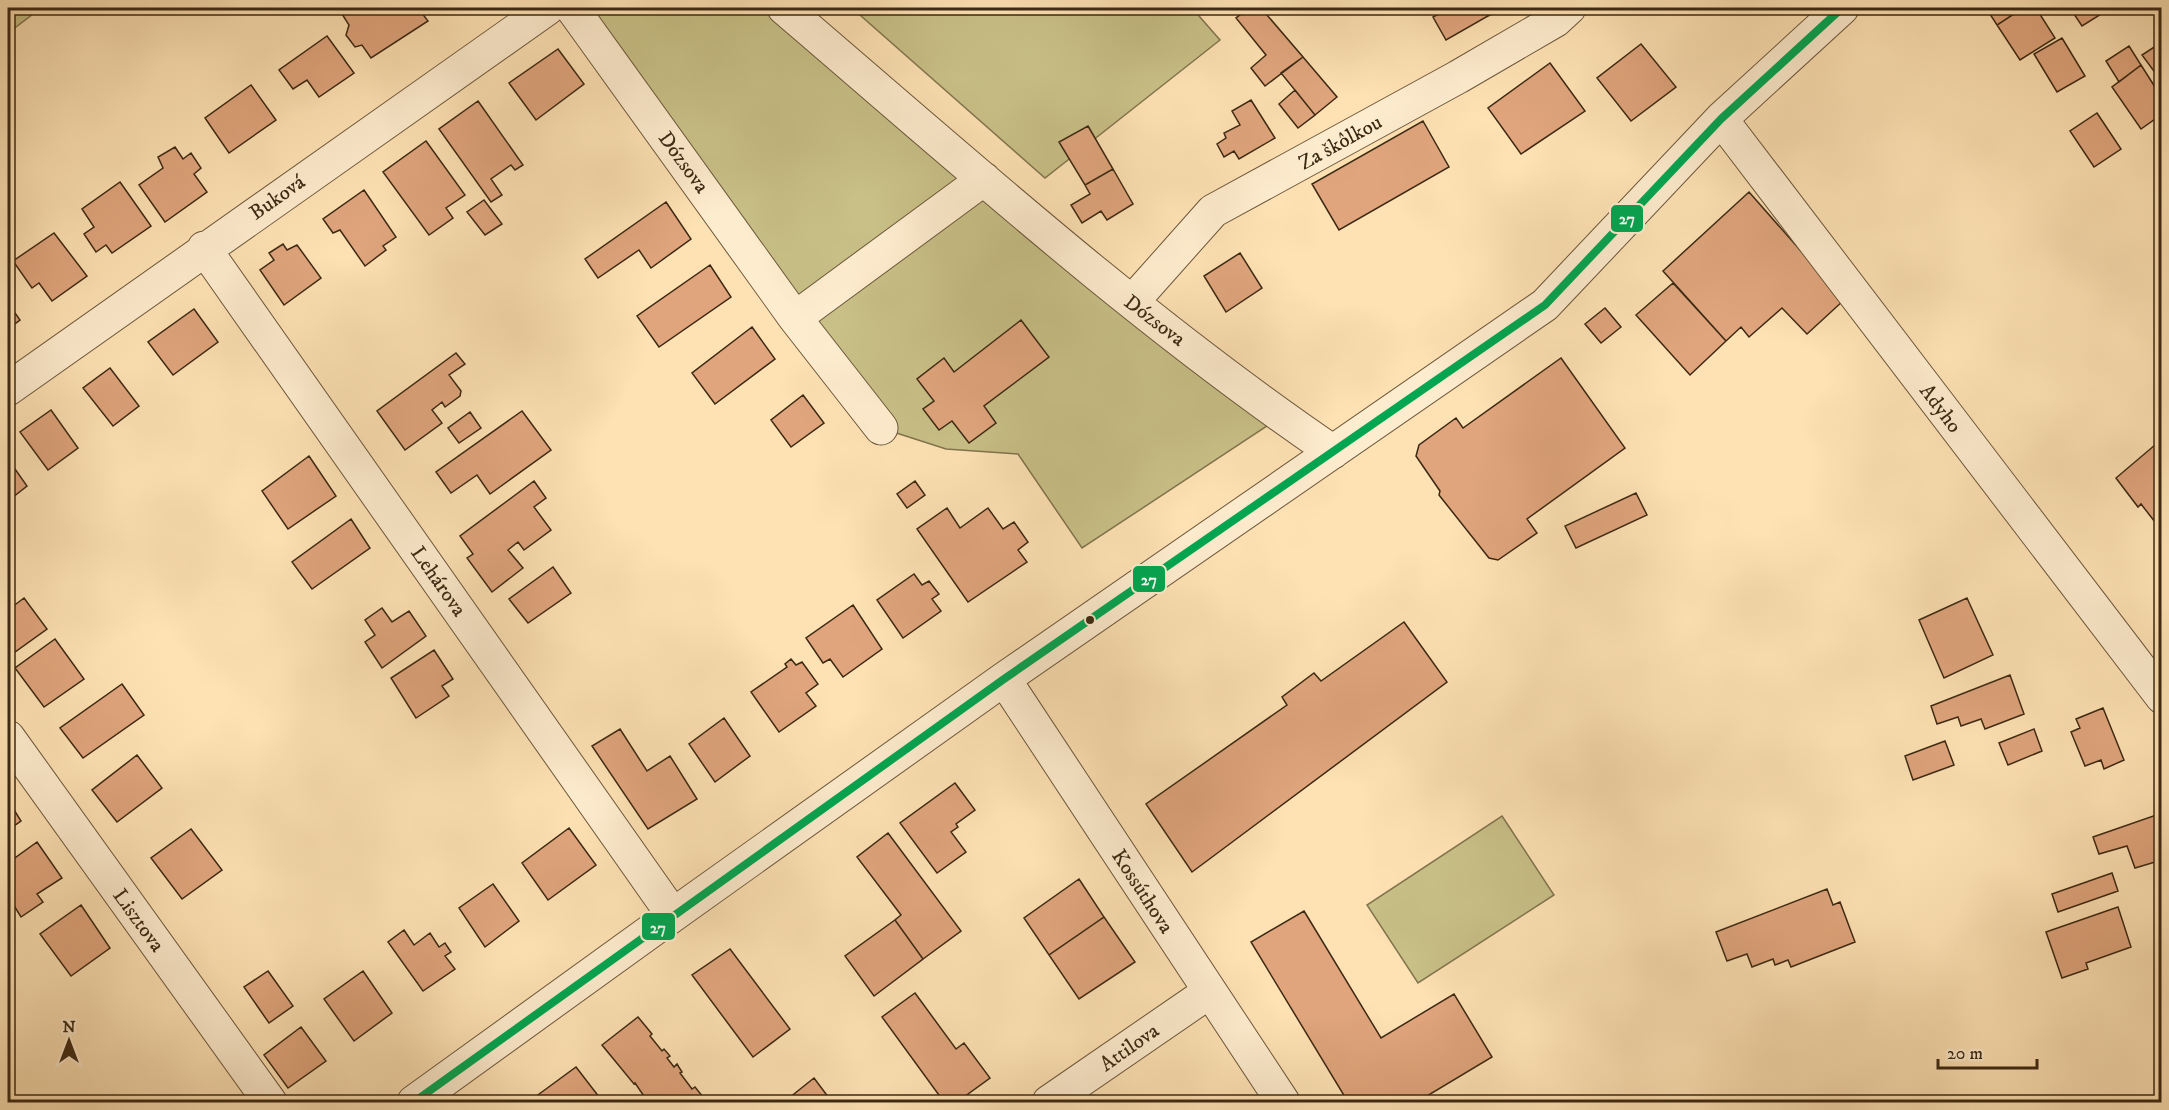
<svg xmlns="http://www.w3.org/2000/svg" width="2169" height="1110" viewBox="0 0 2169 1110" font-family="'IM FELL DW Pica',serif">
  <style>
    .green { fill: #c8c087; stroke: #82744d; stroke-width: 1.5 }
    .building { fill: #e0a57d; stroke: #3c2913; stroke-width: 1.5 }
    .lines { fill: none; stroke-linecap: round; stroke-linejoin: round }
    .minor-casing { stroke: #6c573b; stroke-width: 35 }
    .minor { stroke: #feecce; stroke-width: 33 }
    .bus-1-casing { stroke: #feecce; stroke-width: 12 }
    .bus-1 { stroke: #00a651; stroke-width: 8 }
    .bus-dot { fill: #3c2913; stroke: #feecce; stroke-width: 2 }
    .labels { text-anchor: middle; stroke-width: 4.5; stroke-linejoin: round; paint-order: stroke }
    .street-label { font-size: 21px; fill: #3c2913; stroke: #feecce }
    .line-badge { stroke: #feecce; stroke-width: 2 }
    .badge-label { font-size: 16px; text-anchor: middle; font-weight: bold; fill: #fff }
  </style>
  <rect width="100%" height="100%" fill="#fee2b4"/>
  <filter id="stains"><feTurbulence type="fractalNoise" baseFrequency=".00333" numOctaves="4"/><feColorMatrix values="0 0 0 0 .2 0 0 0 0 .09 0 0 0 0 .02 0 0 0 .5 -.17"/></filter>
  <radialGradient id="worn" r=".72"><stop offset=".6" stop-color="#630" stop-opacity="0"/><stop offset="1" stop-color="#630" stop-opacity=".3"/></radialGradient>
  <path class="green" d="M8,8H41L8,33Z
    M578,8H763L911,139L1267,426L1082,548L1018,454L946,449L881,428Z
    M852,8H1192L1220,40L1045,178Z
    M1502,816L1554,895L1418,983L1367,905Z"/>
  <path class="building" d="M352,8L358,14L368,8H418L428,21L371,58L362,45L355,47L346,35L349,25L342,14Z
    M1249,8H1261L1303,57L1265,86L1251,68L1266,55L1236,18Z
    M1449,8H1483L1488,16L1446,40L1433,17Z
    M1483,8H1506L1488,16Z
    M1986,8H2016L2018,11L1997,25Z
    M2023,8H2036L2055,38L2020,60L1997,25Z
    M2070,8H2104L2106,11L2082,26Z
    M327,36L354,73L319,97L307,80L293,89L279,70Z
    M2062,38L2085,76L2057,92L2034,54Z
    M2162,42V82L2142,55Z
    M1641,44L1676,87L1631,121L1597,78Z
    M2129,46L2141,65L2119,82L2106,61Z
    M558,49L584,84L536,120L509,83Z
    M1303,57L1337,97L1315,115L1281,73Z
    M1550,63L1585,111L1521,154L1488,108Z
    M2141,65L2162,98V114L2141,129L2112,87Z
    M251,85L276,120L229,153L205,118Z
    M1295,90L1315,115L1298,128L1279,104Z
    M1251,100L1275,138L1239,159L1234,151L1224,157L1217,144L1226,138L1224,133L1240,125L1232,111Z
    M478,101L523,165L515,170L511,165L491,179L502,195L491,202L439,129Z
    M2097,113L2121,149L2094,167L2070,131Z
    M1423,121L1449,167L1339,230L1312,184Z
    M1088,126L1113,169L1085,185L1059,142Z
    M426,141L465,195L446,208L453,218L429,235L383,172Z
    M175,147L183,159L191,153L201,168L194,174L207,192L165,222L139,185L163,168L158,157Z
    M1113,169L1133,204L1107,220L1101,211L1082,223L1071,205L1090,194L1085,185Z
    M120,182L151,226L112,253L106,245L96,252L84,234L94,227L82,209Z
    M364,190L396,237L383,246L386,250L365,266L340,230L333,233L323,219Z
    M1749,192L1844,300L1807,334L1782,308L1749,337L1741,327L1726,341L1663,271Z
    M484,200L502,224L485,235L467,212Z
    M666,202L691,239L651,268L639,250L598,278L585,259Z
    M54,233L87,276L52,301L39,283L32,288L13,261Z
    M283,244L287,250L297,245L321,278L284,305L260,270L274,260L269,253Z
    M1240,253L1262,288L1226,312L1204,276Z
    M710,265L731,297L659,347L637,316Z
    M1673,283L1726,341L1690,375L1636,315Z
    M8,303L20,320L8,329Z
    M1605,308L1621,327L1601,343L1585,324Z
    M194,309L218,342L173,375L148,342Z
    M1021,320L1049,357L984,406L996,423L969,443L952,421L939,430L923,409L934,401L917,379L944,358L954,372Z
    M752,327L775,359L715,404L692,373Z
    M456,353L465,364L449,375L461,391L460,396L445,407L442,402L432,410L442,423L405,450L377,411Z
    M1561,358L1625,448L1527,519L1537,533L1498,560L1489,558L1439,495L1440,491L1416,456L1419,445L1456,418L1463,428Z
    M110,368L139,406L113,426L83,388Z
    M803,395L824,423L791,447L771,420Z
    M51,410L78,448L48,470L20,432Z
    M522,411L551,450L490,494L477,475L451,493L436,472Z
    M470,412L481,428L459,443L448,428Z
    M2162,439V531L2141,504L2138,507L2116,478Z
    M309,456L336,496L288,529L262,491Z
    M8,459L27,486L8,501Z
    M534,481L546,498L534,507L551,530L524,550L518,542L508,550L523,568L492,592L467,558L473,554L460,536Z
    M915,481L925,495L907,508L897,494Z
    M1636,493L1647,515L1576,548L1565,526Z
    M947,508L960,528L988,508L1003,529L1014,522L1028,542L1018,550L1027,562L968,602L917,529Z
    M351,519L370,548L312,589L292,562Z
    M553,567L571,593L528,623L509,599Z
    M914,574L922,585L929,581L939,594L932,599L941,611L903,638L877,600Z
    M24,598L47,629L8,657V610Z
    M1967,598L1993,655L1944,678L1919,620Z
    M853,605L882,649L843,677L830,659L823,663L806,638Z
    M382,608L392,622L409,611L426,636L382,668L365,642L375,635L365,620Z
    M1404,622L1447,682L1192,872L1146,804L1287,705L1282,697L1314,673L1321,681Z
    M55,639L84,679L44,707L15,668Z
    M434,650L453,679L442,686L449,696L416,718L391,678Z
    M791,659L796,665L802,662L818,684L806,693L816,706L779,732L751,692L787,667L785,664Z
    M2010,675L2024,714L1985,729L1981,719L1961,726L1958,717L1937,724L1931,706Z
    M122,684L144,715L83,758L60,728Z
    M2103,708L2124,760L2104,769L2101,760L2085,766L2071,732L2080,728L2076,719Z
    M724,718L750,756L715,782L689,744Z
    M620,729L647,771L670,756L697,799L648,829L592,746Z
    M2034,729L2042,751L2008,765L1999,743Z
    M1945,741L1954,765L1913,780L1905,756Z
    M137,755L162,788L117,822L92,790Z
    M955,783L975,810L956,824L958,827L951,832L966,852L937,873L900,823Z
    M8,800L21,821L8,830Z
    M2162,813V860L2135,868L2127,846L2099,854L2093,837Z
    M569,828L596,865L548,900L522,863Z
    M191,829L222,870L182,899L151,858Z
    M888,833L961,931L923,959L895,920L901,915L857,857Z
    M37,842L62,878L37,894L43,902L21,917L8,896V863Z
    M2112,873L2118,891L2058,912L2052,894Z
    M1079,879L1104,917L1049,955L1024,918Z
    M493,884L519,921L485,947L459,908Z
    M1827,889L1833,905L1840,902L1855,942L1791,967L1788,960L1775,965L1773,959L1752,967L1747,954L1727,961L1716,932Z
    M81,905L110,948L71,976L40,934Z
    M2118,907L2131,947L2086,963L2088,969L2062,978L2046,932Z
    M1304,911L1381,1038L1454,994L1492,1057L1417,1102H1348L1251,942Z
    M1104,917L1135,962L1079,999L1049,955Z
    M895,920L923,959L874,996L845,956Z
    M404,930L414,945L430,933L439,947L445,943L451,952L445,956L455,969L423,991L388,942Z
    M730,949L790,1029L753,1057L692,975Z
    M268,971L293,1006L269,1023L244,987Z
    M363,971L392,1013L354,1041L324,999Z
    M915,993L956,1049L964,1043L990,1078L957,1102H944L882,1017Z
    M638,1017L652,1034L650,1036L662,1051L664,1049L670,1056L667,1058L674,1067L677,1064L682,1072L680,1073L692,1089L695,1087L707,1102H648L635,1083L634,1084L602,1045Z
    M301,1027L326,1061L288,1088L264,1055Z
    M576,1067L603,1102H533L531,1100Z
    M814,1078L832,1102H784Z"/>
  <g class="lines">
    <defs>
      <path id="minor" d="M572,8L795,318L881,428
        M784,8C963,161 1138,319 1333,452
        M1721,119L2162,697
        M204,248L673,915
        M1132,302L1213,211L1458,77L1556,20L1569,8
        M795,318L984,179
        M8,389L548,8
        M1004,679L1283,1102
        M8,737L270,1102
        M414,1102L673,915L1004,679L1545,305L1721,119L1842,8
        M1049,1102L1209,992"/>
    </defs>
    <use href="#minor" class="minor-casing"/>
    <use href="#minor" class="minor"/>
    <defs>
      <path id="bus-1" d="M414,1102L1004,679L1545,305L1721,119L1842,8"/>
    </defs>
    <use href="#bus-1" class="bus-1-casing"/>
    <use href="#bus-1" class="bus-1"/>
  </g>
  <circle class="bus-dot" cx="1090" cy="620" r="5"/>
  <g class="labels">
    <g class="street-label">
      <text transform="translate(1340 142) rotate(-29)" y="7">Za škôlkou</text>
      <text transform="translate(684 162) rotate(54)" y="7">Dózsova</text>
      <text transform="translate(277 197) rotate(-35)" y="7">Buková</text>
      <text transform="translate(1155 320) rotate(37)" y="7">Dózsova</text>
      <text transform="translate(1941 408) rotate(53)" y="7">Adyho</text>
      <text transform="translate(439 581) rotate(55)" y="7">Lehárova</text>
      <text transform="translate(1143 891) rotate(57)" y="7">Kossúthova</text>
      <text transform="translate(139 920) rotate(54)" y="7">Lisztova</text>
      <text transform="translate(1129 1047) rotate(-35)" y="7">Attilova</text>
    </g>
  </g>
  <g class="line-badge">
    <rect x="1610" y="204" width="34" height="29" rx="6" fill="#00a651"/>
    <rect x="1132" y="565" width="34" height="28" rx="6" fill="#00a651"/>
    <rect x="641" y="912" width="35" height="29" rx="6" fill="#00a651"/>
  </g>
  <g class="badge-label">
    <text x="1627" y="224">27</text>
    <text x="1149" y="585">27</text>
    <text x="658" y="933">27</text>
  </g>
  <rect width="2169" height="1110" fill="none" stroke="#fee2b4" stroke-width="30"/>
  <rect x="9" y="9" width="2151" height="1092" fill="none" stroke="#3c2913" stroke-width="3"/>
  <rect x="15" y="15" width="2139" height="1080" fill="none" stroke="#3c2913" stroke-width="1.5"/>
  <g transform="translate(69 1041)" stroke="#feecce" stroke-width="4.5" paint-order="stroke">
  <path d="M0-4.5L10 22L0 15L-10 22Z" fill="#3c2913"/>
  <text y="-9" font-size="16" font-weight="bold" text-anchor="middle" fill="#3c2913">N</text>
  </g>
  <path d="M1938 1059v9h99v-9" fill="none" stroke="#3c2913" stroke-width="3"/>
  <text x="1947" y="1059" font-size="18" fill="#3c2913" stroke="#feecce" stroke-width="4.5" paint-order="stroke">20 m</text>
  <rect width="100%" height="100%" filter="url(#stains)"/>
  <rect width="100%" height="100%" fill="url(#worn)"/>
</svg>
